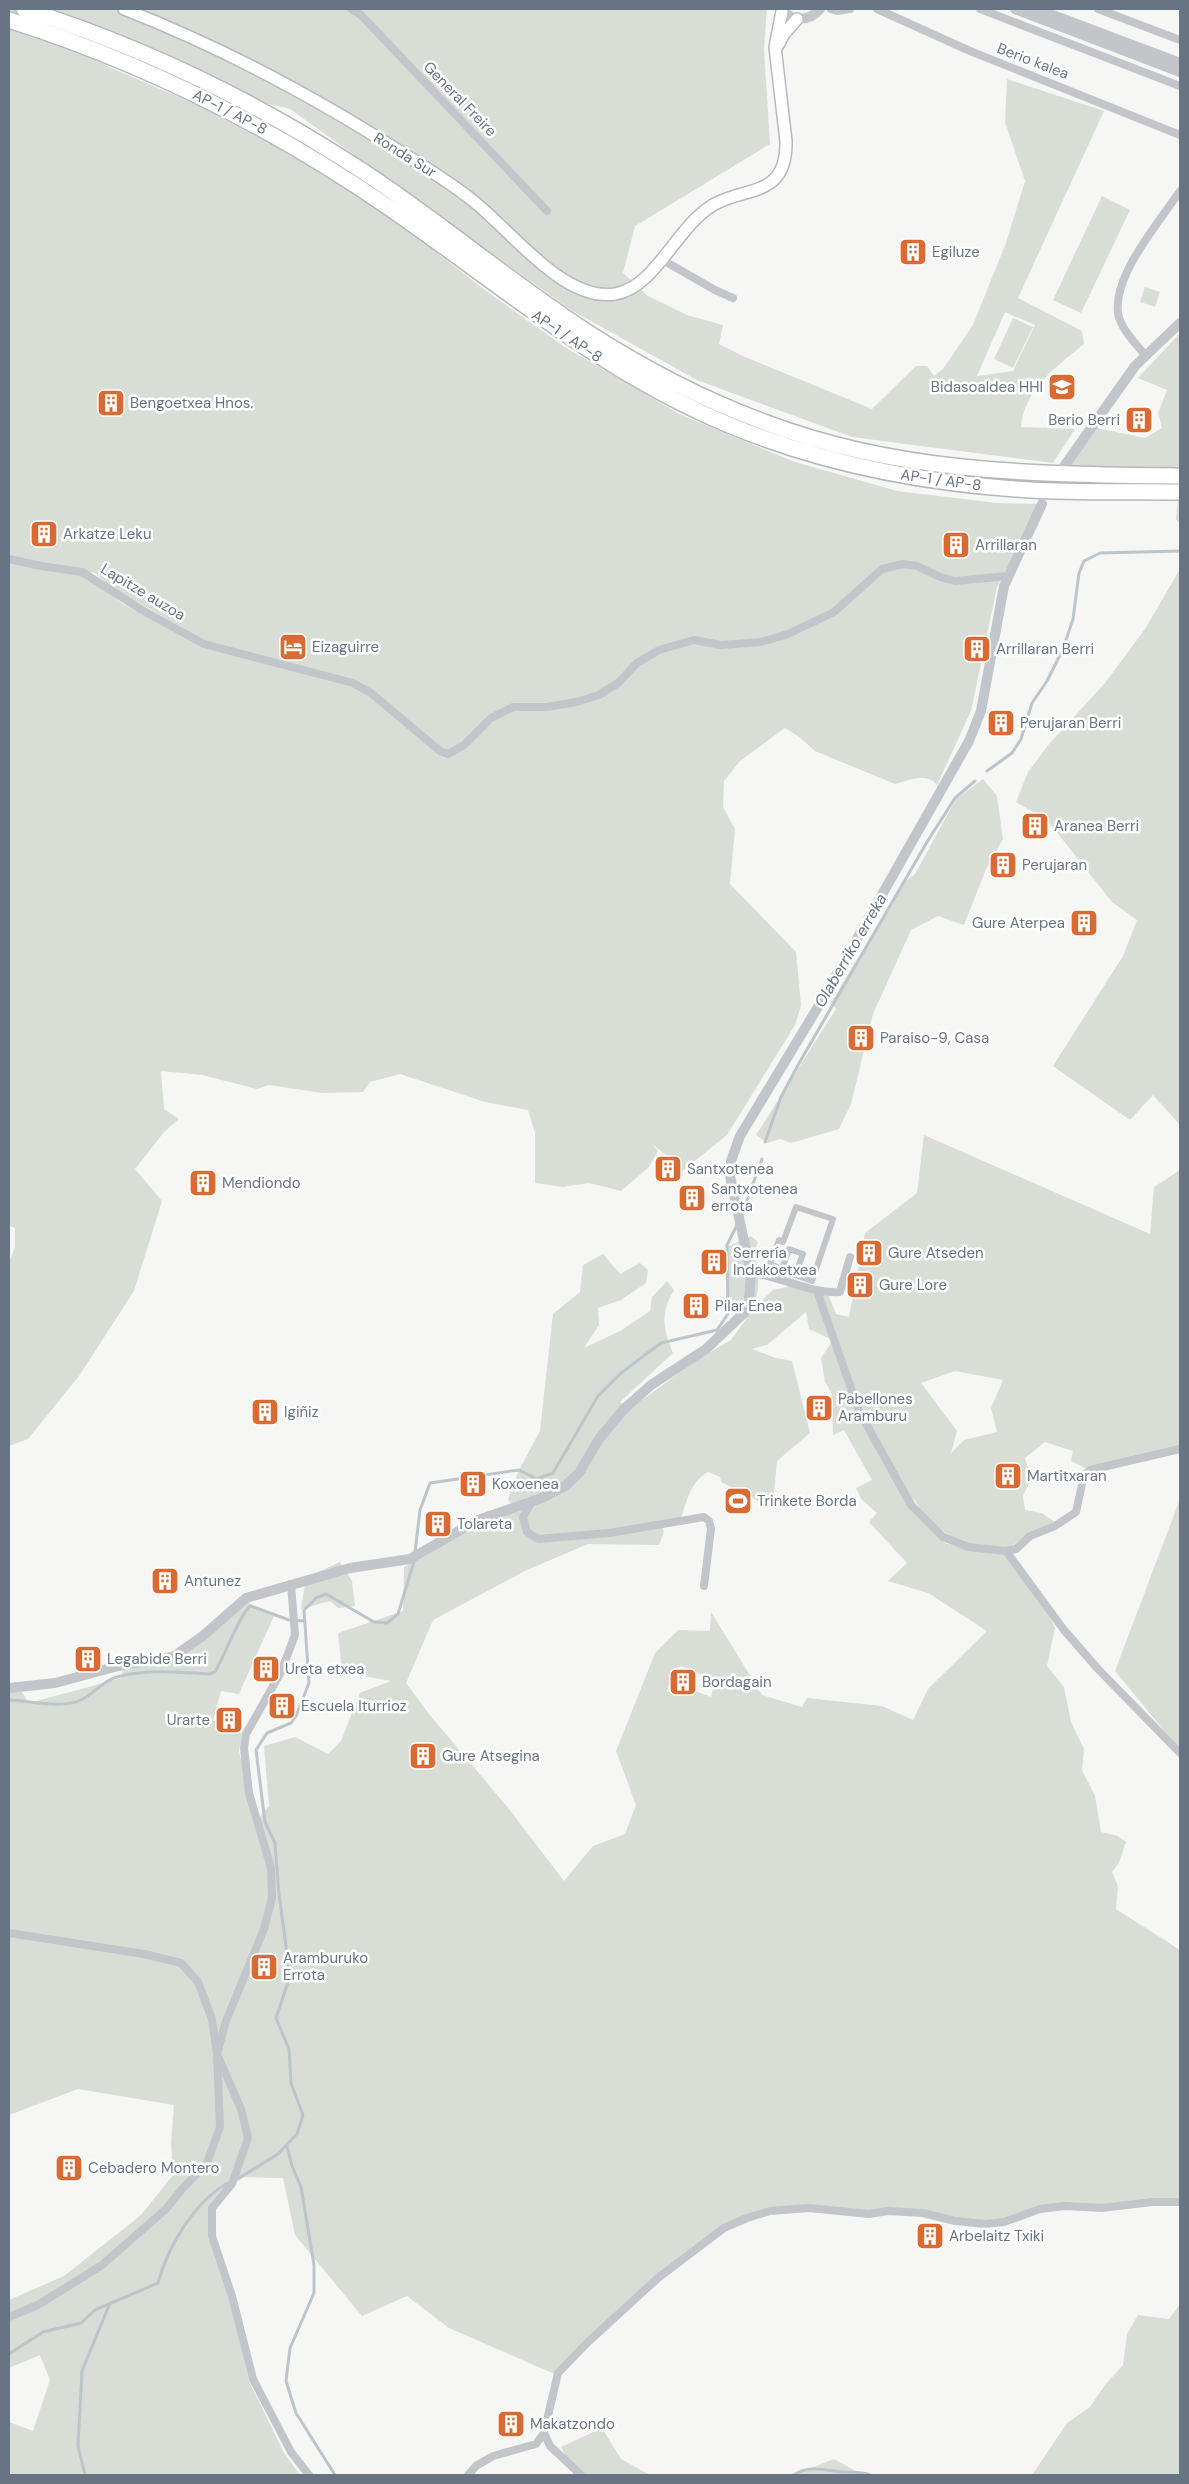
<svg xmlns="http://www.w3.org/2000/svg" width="1189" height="2484" viewBox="0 0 1189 2484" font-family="'DM Sans',sans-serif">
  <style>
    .green { fill: #d8ddd5; fill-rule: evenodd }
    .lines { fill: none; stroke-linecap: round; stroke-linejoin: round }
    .stream { stroke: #bcc5ca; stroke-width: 3 }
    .secondary-casing { stroke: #b5b9bd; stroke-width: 14 }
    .motorway-casing { stroke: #b5b8bb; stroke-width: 18 }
    .pedestrian { stroke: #c2c5c9; stroke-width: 6 }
    .minor { stroke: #c2c5c9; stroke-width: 8 }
    .tertiary { stroke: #c2c5c9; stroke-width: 10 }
    .secondary { stroke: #fff; stroke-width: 11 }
    .motorway { stroke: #fff; stroke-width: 15 }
    .labels { text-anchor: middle; stroke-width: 5; stroke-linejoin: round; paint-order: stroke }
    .street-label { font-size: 15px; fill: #687483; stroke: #fff }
    .poi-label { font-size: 15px; fill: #687483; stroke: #fff; text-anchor: start }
    .water-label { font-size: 16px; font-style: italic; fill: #63757f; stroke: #fff }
  </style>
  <rect width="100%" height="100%" fill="#f6f7f4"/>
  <path class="green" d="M9,9H767L764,49L770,144L635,226L623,273L648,296L687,315L723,325L719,344L745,357L872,409L916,366H927L934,376L943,369L973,325L1006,243L1025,181L1005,122L1007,79L1104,111L1018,298L1082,331L1084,344C1056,367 1024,390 1021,427L1075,429L1053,463L852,437L697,380L571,310L290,109L102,64L204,108L290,155L392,218L486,291L566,348L681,415L795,462L897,491L997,503L1042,504L997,587L971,711L937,785C927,772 908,780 895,784L815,751L798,736L785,728L740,761L724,781L723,807L735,829L730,884L796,952L801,1006L795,1025L727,1135L681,1172L671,1159L652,1144L658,1151L649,1167L621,1191L589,1183L563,1187L535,1183V1133L528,1110L485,1102L400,1074L370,1082L363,1092L322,1093L269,1085L257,1089L202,1075L161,1071L164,1109L179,1119L164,1132L135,1169L162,1201L134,1291L79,1376L28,1439L9,1446V1262L15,1247V1228L9,1226V561L87,577L123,604L182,635L185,629L111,587L95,573L9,557ZM1005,312L1035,325L1013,371L977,376Z
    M1102,196L1130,210L1081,313L1053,300Z
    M1145,287L1160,292L1155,307L1140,302Z
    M1013,318L1033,327L1013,368L994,359Z
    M1180,333V524L1176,519L1179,490L1067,470L1092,427L1145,438L1162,428L1158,413L1167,390L1138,378Z
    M1180,569V1125L1153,1095L1130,1120L1053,1066L1123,956L1137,920L1112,902L1048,821L1016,802L1028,772L1049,744L1105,683L1145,629Z
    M983,779L997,796L1003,839L986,869L964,925L938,916L911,930L873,1014L851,1104L839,1129L791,1143L780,1139L767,1143L756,1135L836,1009L831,1003L902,884L915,874L956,799Z
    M924,1135L1150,1234L1154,1187L1180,1170V1449L1090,1470L1071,1461L1073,1451L1045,1442L1025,1458L1031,1479L1023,1496L1025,1510L1042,1513L1055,1522L1029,1532L1004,1553L1049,1615L1055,1628L1047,1666L1064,1687L1071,1722L1084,1749L1082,1770L1095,1796L1101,1832L1118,1836L1126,1842L1119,1863L1112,1872L1118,1886L1116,1909L1180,1950V2198L1040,2209L985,2224L922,2213L770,2211L724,2228L658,2278L559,2376L449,2328L407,2296L362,2316L295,2235L283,2178L235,2177L210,2207L209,2235L229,2297L249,2381L284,2453L300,2475H9V2422L33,2431L50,2380L40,2355L9,2368V2300L64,2276L141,2215L173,2175L171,2143L174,2105L78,2089L9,2115V1684L16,1683L29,1703L122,1678L124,1662L187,1648L246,1598L253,1607L274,1616L239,1694L221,1691L213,1720L242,1734L239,1751L256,1822L269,1806L264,1746L295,1737L328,1754L341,1741L360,1693L391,1681L342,1672L338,1633L403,1611L404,1567L489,1520L515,1512L508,1499L519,1470L540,1431L553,1314L580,1292L583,1265L603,1254L620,1274L640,1263L648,1270L646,1283L621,1300L598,1308L599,1325L584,1348L620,1331L650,1311L652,1297L667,1281L674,1290C660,1314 663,1328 673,1353L620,1402L631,1408L697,1360L731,1340L747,1318L728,1303L727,1247L751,1236L758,1242C752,1256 757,1259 758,1274C759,1285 757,1295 755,1307L773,1290L792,1286L811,1293L828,1294L836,1314L849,1317L865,1233L917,1193ZM806,1312L809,1329L833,1340L821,1358L825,1382L832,1394L833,1435L844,1430L872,1480L856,1488L861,1499L877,1513L869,1522L907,1563L888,1581L928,1593L987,1631L928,1689L913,1720L882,1706L807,1698L802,1707L762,1695L711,1612L710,1631L678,1630L655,1653L616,1751L636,1805L625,1834L593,1846L564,1881L509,1809L429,1714L406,1683L433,1620L527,1570L588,1544L659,1545L664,1532L660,1520L681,1519C686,1502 691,1481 708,1472L720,1477L721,1482L768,1506L774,1493L777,1461L810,1433L792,1361L776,1358L752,1349L767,1345ZM955,1371L1003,1380L991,1408L997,1432L964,1440L951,1453L957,1431L921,1383ZM913,1497L924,1516L967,1550L945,1543L920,1518ZM681,1666L699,1674L713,1689L711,1697L693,1690L691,1696L677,1691L676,1694L667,1691L675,1669Z
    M1180,1499V1750L1115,1671Z
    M340,1562L352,1581L355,1606L338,1608L330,1601L301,1609L306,1578Z
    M1180,2304V2475H1032L1067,2423L1090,2407L1105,2385L1123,2365L1127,2334L1138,2315L1169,2319Z
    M602,2428L621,2459L650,2475H587L569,2462L561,2447Z
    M834,2459L863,2475H794Z"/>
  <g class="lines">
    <path class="stream" d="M987,771L1012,753L1021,739L1032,703L1047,681L1063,649L1073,619L1079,573L1084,561L1100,553L1180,551
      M765,1142L781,1097L798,1065L927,842L955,798L975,781
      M741,1217L762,1159
      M415,1552L420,1510L430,1483L519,1470L537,1479L553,1473L598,1396L621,1373L661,1343L717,1330L728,1314L727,1245L737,1225
      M9,1700C29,1701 62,1709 81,1700C94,1694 102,1681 117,1677C147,1669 178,1672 209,1674L215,1672C223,1659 242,1609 251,1606L289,1620L304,1621
      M287,2146L292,2166L301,2187L314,2265V2293L290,2348L286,2381L296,2413L335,2475
      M236,2180L278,2154L297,2134L303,2115L291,2083L289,2049L276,2018L290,1976L279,1894L275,1843L265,1822L256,1750L267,1733L291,1723L296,1716L309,1683L304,1610L316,1598L326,1594L374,1622L387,1623L398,1614L415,1558
      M9,2354L43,2332L81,2323L95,2310L158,2283C168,2246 195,2200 230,2182
      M85,2475L78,2446L82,2371L110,2303
      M794,2475C809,2464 825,2471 843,2472C853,2473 860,2471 870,2475"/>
    <defs>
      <path id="secondary" d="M124,9C213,44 298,88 380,139C411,159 443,177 472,200C511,230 563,302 615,294C656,287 676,227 713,205C746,186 787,198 786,141L775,47L782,11
        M777,47L784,34L797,19"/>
      <path id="motorway" d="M24,9C144,47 259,103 364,172C440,222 510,282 587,332C643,368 702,399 764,422C900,474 1037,474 1180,476
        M9,20C145,63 273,128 391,209C504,287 600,371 729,425C825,465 927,484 1031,490C1081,493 1131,491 1180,492"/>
    </defs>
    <use href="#secondary" class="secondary-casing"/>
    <use href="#motorway" class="motorway-casing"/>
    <path class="pedestrian" d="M796,1207L833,1219L812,1281L795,1275L803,1254L789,1249L782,1269L770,1264L779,1240L783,1242Z"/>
    <path class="minor" d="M351,9L361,15L547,211
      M831,9L837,11L850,9
      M877,9L970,51L1180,135
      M980,9L1180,86
      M1098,9L1180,40
      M661,259L715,290L733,298
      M1145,355C1136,344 1120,328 1118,313C1113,275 1160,221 1180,191
      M9,559L41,566L82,572L142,610L204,644L353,683L371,693L440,751L448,754L464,745L491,718L513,707H547L576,702L599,695L618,683L637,663L659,650L694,640L721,645L761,642L788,634L834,612L882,569L903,564L917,566L940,577L955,581L1008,576
      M751,1273C781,1276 810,1294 840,1292L850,1257
      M817,1291L859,1411L911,1505L943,1537L968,1547L1006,1551L1016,1549L1030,1536L1055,1526L1076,1512L1084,1475L1090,1470L1180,1449
      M532,1501L523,1517L527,1532L538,1539L609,1533L704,1517L709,1521L711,1529L704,1586
      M1006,1551L1064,1630L1098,1669L1180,1753
      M9,1933L144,1954L181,1963L198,1982L212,2019L217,2054L241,2109L248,2138L232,2184L212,2208V2236L232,2296L253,2379L291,2452L309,2475
      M9,2317L38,2305L102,2265L166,2209L183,2188L207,2163L220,2127L217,2054L226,2021L264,1929L272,1898L271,1868L249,1793L244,1748L246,1734L281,1672L295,1635L291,1584
      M544,2433L550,2446L581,2475
      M468,2475L476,2466L493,2456L536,2444L544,2433L558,2373L588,2342L658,2278L724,2228L747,2218L770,2211L809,2208L869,2214L888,2211L923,2213L955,2221L985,2224L1004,2222L1040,2209L1065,2206L1102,2208L1152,2202H1180"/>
    <path class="tertiary" d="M781,9C792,22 809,22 820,9
      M1015,9L1180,72
      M1037,9L1180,63
      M1065,465L1135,366L1180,323
      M9,1688L55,1683L118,1666L173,1657L204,1635L246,1598L350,1568L410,1559L478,1520L542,1498L565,1486L579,1473L599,1439L623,1410L651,1385L706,1349L744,1313L749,1301L751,1273L730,1176L731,1161L740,1136L824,997L969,741L981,711L1004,586L1042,504"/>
    <use href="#secondary" class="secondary"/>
    <use href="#motorway" class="motorway"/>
  </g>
  <defs>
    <symbol id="building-square" viewBox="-11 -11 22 22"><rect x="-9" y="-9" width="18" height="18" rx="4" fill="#d86a32" stroke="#fff"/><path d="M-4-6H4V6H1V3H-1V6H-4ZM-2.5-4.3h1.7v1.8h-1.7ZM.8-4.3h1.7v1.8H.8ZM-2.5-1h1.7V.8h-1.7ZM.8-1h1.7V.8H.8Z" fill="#fff"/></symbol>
    <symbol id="school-square" viewBox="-11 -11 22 22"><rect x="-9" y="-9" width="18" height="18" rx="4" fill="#d86a32" stroke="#fff"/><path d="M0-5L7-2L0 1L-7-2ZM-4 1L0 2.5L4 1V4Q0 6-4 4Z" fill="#fff"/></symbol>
    <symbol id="hotel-square" viewBox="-11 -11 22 22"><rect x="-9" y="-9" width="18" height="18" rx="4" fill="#d86a32" stroke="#fff"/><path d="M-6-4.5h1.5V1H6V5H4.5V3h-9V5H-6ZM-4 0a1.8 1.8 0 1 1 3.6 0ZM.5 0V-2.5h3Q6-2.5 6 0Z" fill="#fff"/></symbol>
    <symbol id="stadium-square" viewBox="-11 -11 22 22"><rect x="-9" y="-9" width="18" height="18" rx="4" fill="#d86a32" stroke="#fff"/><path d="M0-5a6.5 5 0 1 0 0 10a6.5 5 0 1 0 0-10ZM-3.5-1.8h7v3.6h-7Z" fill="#fff"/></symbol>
  </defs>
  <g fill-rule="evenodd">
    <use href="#building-square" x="897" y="236" width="32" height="32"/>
    <use href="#school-square" x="1046" y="371" width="32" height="32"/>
    <use href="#building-square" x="95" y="387" width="32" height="32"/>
    <use href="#building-square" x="1123" y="404" width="32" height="32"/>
    <use href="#building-square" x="28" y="518" width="32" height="32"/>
    <use href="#building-square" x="940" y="529" width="32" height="32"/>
    <use href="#hotel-square" x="277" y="631" width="32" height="32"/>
    <use href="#building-square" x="961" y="633" width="32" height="32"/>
    <use href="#building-square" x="985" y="707" width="32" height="32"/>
    <use href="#building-square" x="1019" y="810" width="32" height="32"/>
    <use href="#building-square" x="987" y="849" width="32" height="32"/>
    <use href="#building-square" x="1068" y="907" width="32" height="32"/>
    <use href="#building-square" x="845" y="1022" width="32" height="32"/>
    <use href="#building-square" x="652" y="1153" width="32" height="32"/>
    <use href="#building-square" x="187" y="1167" width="32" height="32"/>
    <use href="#building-square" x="676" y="1182" width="32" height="32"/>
    <use href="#building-square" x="853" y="1237" width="32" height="32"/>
    <use href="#building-square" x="698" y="1246" width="32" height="32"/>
    <use href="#building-square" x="844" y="1269" width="32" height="32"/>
    <use href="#building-square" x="680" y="1290" width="32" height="32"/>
    <use href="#building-square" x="803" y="1392" width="32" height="32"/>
    <use href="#building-square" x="249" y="1396" width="32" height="32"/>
    <use href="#building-square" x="992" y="1460" width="32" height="32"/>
    <use href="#building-square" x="457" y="1468" width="32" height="32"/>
    <use href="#stadium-square" x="722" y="1485" width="32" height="32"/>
    <use href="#building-square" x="422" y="1508" width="32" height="32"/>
    <use href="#building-square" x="149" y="1565" width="32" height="32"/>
    <use href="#building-square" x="72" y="1643" width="32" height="32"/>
    <use href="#building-square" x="250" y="1653" width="32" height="32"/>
    <use href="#building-square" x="667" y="1666" width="32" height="32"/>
    <use href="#building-square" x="266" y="1690" width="32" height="32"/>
    <use href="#building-square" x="213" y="1704" width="32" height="32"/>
    <use href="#building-square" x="407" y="1740" width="32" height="32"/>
    <use href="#building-square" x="248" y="1951" width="32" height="32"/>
    <use href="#building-square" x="53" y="2152" width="32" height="32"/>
    <use href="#building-square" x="914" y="2220" width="32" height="32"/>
    <use href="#building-square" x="495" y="2408" width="32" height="32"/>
  </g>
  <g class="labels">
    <g class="street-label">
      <text transform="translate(1033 61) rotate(21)" y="5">Berio kalea</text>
      <text transform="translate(460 99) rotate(46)" y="5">General Freire</text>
      <text transform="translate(230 112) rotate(27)" y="5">AP-1 / AP-8</text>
      <text transform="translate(405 155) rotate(32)" y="5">Ronda Sur</text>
      <text transform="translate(567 336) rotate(34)" y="5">AP-1 / AP-8</text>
      <text transform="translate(941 480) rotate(8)" y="5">AP-1 / AP-8</text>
      <text transform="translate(143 592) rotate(31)" y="5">Lapitze auzoa</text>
    </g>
    <g class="poi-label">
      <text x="932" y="257">Egiluze</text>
      <text x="1043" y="392" text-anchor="end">Bidasoaldea HHI</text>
      <text x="130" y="408">Bengoetxea Hnos.</text>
      <text x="1120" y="425" text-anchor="end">Berio Berri</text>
      <text x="63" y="539">Arkatze Leku</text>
      <text x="975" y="550">Arrillaran</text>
      <text x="312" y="652">Eizaguirre</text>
      <text x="996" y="654">Arrillaran Berri</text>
      <text x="1020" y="728">Perujaran Berri</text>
      <text x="1054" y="831">Aranea Berri</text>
      <text x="1022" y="870">Perujaran</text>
      <text x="1065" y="928" text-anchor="end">Gure Aterpea</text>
      <text x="880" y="1043">Paraiso-9, Casa</text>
      <text x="687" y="1174">Santxotenea</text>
      <text x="222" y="1188">Mendiondo</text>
      <text x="711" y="1194">Santxotenea<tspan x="711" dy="17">errota</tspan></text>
      <text x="733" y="1258">Serrería<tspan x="733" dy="17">Indakoetxea</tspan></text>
      <text x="888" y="1258">Gure Atseden</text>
      <text x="879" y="1290">Gure Lore</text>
      <text x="715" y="1311">Pilar Enea</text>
      <text x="838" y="1404">Pabellones<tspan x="838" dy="17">Aramburu</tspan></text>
      <text x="284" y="1417">Igiñiz</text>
      <text x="1027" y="1481">Martitxaran</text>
      <text x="492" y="1489">Koxoenea</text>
      <text x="757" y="1506">Trinkete Borda</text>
      <text x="457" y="1529">Tolareta</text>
      <text x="184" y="1586">Antunez</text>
      <text x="107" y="1664">Legabide Berri</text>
      <text x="285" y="1674">Ureta etxea</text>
      <text x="702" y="1687">Bordagain</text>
      <text x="301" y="1711">Escuela Iturrioz</text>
      <text x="210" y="1725" text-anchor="end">Urarte</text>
      <text x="442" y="1761">Gure Atsegina</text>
      <text x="283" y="1963">Aramburuko<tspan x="283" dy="17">Errota</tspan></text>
      <text x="88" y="2173">Cebadero Montero</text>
      <text x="949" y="2241">Arbelaitz Txiki</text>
      <text x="530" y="2429">Makatzondo</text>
    </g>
    <g class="water-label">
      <text transform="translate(850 950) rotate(-60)" y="6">Olaberriko erreka</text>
    </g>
  </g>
  <rect width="1189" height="2484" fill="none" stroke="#687483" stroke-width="20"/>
</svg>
